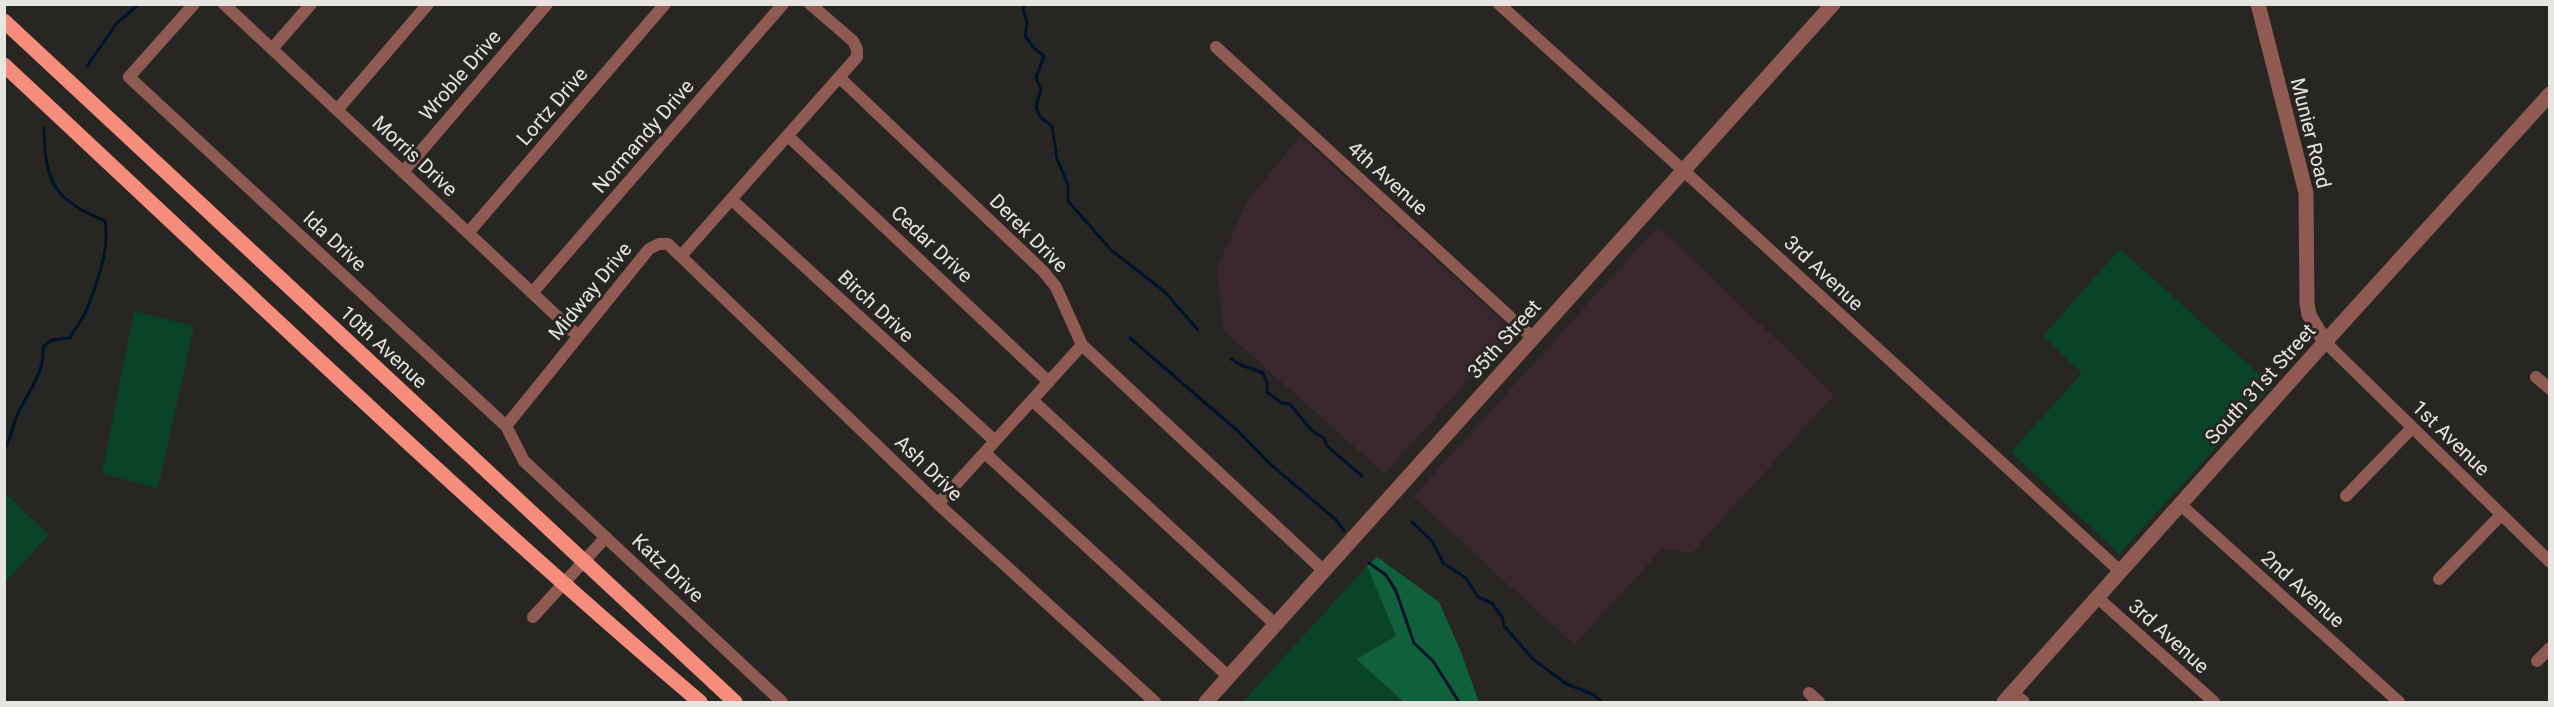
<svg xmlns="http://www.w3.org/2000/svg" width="2554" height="707" viewBox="0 0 2554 707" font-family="Roboto,sans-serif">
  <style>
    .industrial { fill: #39272f }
    .green { fill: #094429 }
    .forest { fill: #10603b }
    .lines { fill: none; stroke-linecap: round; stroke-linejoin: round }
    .stream { stroke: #00132b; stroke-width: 3 }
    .minor { stroke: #8e5a52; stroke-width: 12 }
    .tertiary { stroke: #8e5a52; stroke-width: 15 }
    .primary { stroke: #f68c7c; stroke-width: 15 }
    .labels { text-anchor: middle; stroke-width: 6; stroke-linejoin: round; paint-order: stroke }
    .street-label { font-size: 20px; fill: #e6e5e2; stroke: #272622 }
  </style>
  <rect width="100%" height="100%" fill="#272622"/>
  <path class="industrial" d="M1300,136L1512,330L1385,474L1223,330L1217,267L1248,200Z
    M1658,226L1834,395L1692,553L1662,549L1574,645L1413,497Z"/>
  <path class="green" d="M2120,249L2272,386L2119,554L2011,452L2082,373L2043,336Z
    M134,311L194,326L158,488L102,474Z
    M5,493L49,535L5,582H4Z
    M1367,566L1396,636L1356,659L1404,702H1243Z"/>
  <path class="forest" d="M1377,557L1439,602L1461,652L1479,702H1404L1356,659L1396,636L1367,566Z"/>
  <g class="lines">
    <path class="stream" d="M1025,4L1023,9L1027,22L1025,36L1034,48L1044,56L1036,78L1041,90L1036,106L1040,117L1052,126L1057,159L1068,185V201L1112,251L1164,291L1198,330
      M87,66L117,23L139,4
      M1130,338L1239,432L1268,462L1336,520L1344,531
      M1231,359L1241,365L1263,373L1267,383V392L1282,403L1290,404L1312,431L1324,438L1327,446L1362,476
      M4,449C11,439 12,429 16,418C26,393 45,375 43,347L52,340L70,338C75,328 83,319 87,309C97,283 110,249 105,221C54,199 45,184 44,128
      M1412,522L1432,541L1443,563L1466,578L1478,597L1492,603L1502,617L1504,626L1533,659L1565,683L1594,695L1602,702
      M1369,563L1386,575L1396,591L1414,643L1433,661L1459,702"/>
    <path class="minor" d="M194,4L129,77L506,426L524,461L782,702
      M224,4L578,336
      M1499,4L1684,171L2121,572
      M1216,47L1533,338
      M272,49L311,4
      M840,78L1043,271L1056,287L1082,345L1324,571
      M337,110L428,4
      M788,136L1049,382
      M403,172L547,4
      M731,199L995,441
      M468,233L665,4
      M681,256L857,57V49L853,41L810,4
      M532,293L783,4
      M2325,342L2550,562
      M2536,377L2550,389
      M1032,400L1276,625
      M506,426L649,249L659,244H668L938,504L1155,702
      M985,453L1229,677
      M2346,496L2412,428
      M938,504L1082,345
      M2181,505L2399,702
      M2439,579L2501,515
      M2098,598L2214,702
      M533,617L606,537
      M2537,661L2550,648
      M1809,693L1819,702
      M2013,693L2024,702"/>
    <path class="tertiary" d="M2258,4L2306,193L2307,303L2309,315L2325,342
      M1206,702L1833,4
      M2004,702L2325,342L2550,94"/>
    <path class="primary" d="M4,21L735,702
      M4,65C234,279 461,499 700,702"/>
  </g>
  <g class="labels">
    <g class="street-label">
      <text transform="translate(460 75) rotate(-49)" y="7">Wroble Drive</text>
      <text transform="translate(552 106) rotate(-49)" y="7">Lortz Drive</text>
      <text transform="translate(2311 133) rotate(76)" y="7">Munier Road</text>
      <text transform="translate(643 136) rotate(-49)" y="7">Normandy Drive</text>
      <text transform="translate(415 156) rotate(43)" y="7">Morris Drive</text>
      <text transform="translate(1388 178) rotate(42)" y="7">4th Avenue</text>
      <text transform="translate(1029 233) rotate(45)" y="7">Derek Drive</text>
      <text transform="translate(335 241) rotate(43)" y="7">Ida Drive</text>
      <text transform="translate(932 244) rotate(43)" y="7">Cedar Drive</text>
      <text transform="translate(1824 273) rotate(43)" y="7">3rd Avenue</text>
      <text transform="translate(590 291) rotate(-51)" y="7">Midway Drive</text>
      <text transform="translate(876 306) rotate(43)" y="7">Birch Drive</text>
      <text transform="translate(1504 339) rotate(-48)" y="7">35th Street</text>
      <text transform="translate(384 347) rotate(43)" y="7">10th Avenue</text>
      <text transform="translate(2260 384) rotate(-48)" y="7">South 31st Street</text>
      <text transform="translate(2451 438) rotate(44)" y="7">1st Avenue</text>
      <text transform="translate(929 468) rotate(44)" y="7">Ash Drive</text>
      <text transform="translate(668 568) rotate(43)" y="7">Katz Drive</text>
      <text transform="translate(2303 589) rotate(42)" y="7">2nd Avenue</text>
      <text transform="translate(2169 636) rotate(42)" y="7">3rd Avenue</text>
    </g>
  </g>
  <rect width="2554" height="707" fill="none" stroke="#e6e5e2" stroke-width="12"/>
</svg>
